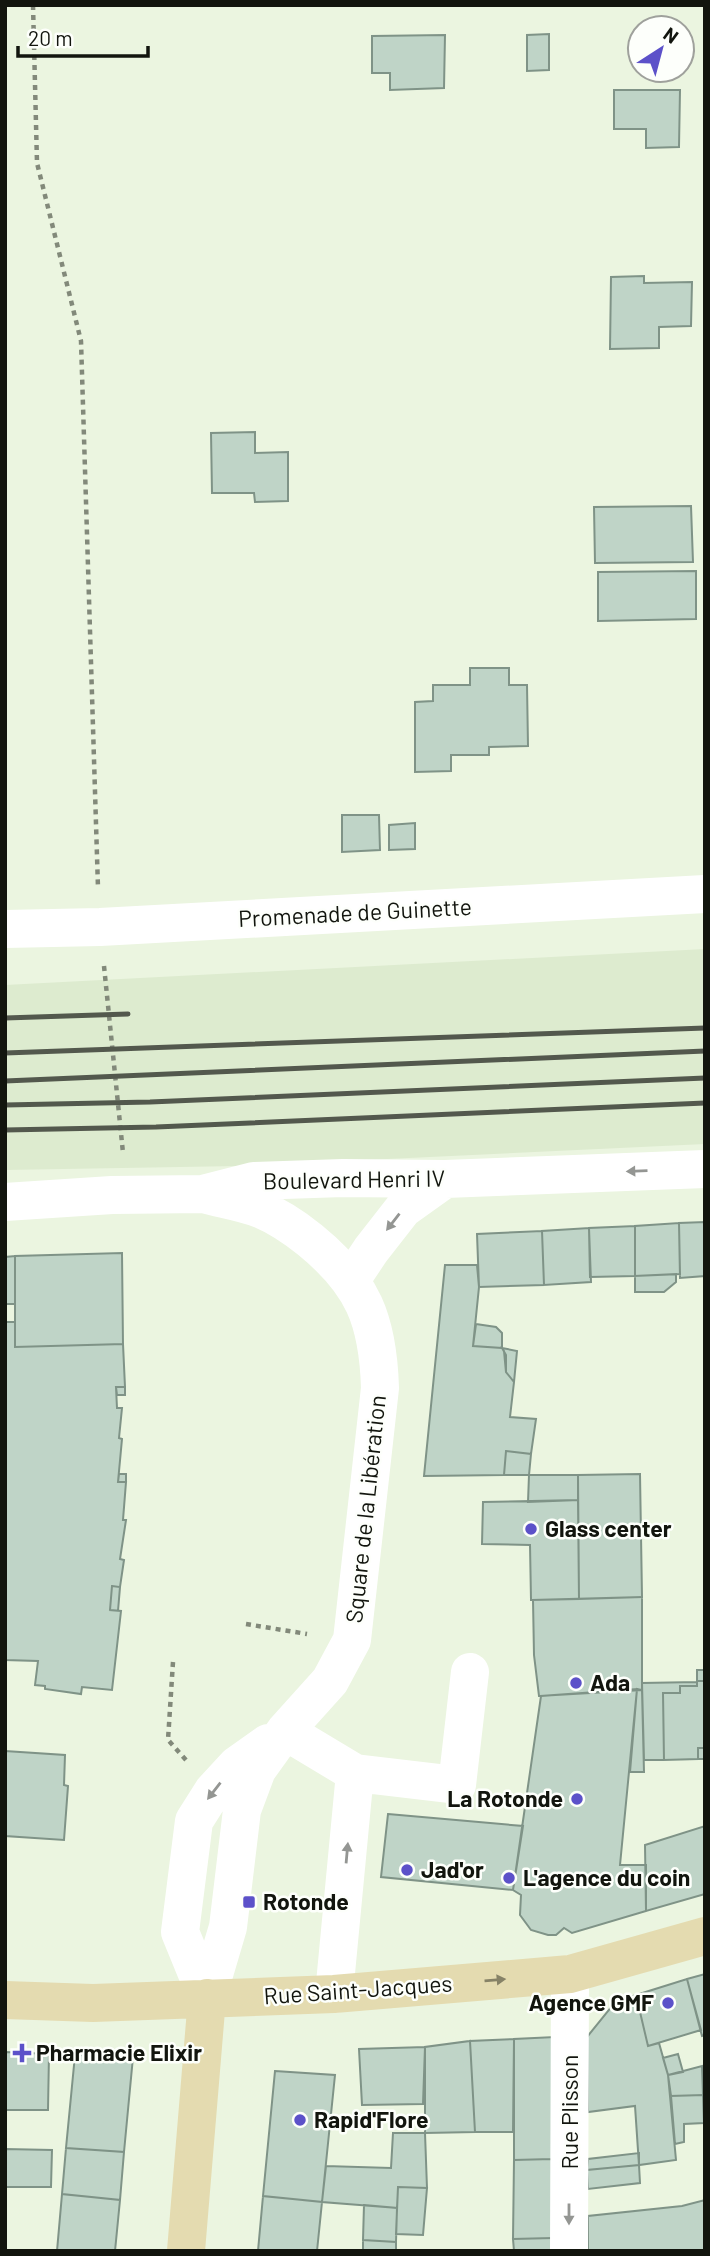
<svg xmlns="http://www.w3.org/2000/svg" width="710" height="2256" viewBox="0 0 710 2256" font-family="Barlow,sans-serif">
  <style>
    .built { fill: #ddebcf }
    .building { fill: #bfd4c7; stroke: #7f9387; stroke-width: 2 }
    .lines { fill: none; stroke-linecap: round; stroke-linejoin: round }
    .path { stroke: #82897a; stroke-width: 4.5; stroke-dasharray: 5 5; stroke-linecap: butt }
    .minor { stroke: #fff; stroke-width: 38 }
    .major { stroke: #e4dbb0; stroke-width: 38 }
    .rail { stroke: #53584d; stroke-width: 5 }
    .oneway { fill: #949693 }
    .oneway2 { fill: #868267 }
    .poi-dot { fill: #5c51c9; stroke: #fdfffb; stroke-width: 2.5 }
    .labels { text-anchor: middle; stroke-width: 5; stroke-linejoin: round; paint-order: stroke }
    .street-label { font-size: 23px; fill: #12150e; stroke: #fdfffb }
    .poi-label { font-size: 23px; font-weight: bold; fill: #12150e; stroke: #fdfffb; text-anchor: start }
  </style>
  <rect width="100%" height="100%" fill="#ebf5e0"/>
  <path class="built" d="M705,949V1144L239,1166L5,1170V985Z"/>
  <path class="building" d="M549,34V70L527,71V35Z
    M445,35L444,88L390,90V73H372V36Z
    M614,90H680L679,147L646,148V129H614Z
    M644,276V283L692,282L691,326L659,327V348L610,349L611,277Z
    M255,432V453L288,452V501L255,502L254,493H212L211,433Z
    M691,506L693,562L595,563L594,507Z
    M696,571V619L598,621V572Z
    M470,668H509V685H527L528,746L489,747V755H451V771L415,772V702L433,701V685H470Z
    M342,815H379L380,850L342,852Z
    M415,823V849L389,850V825Z
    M705,1222V1276L680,1278L679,1223Z
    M679,1223L680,1274L635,1276V1226Z
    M635,1226V1276L590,1277L589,1228Z
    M589,1228L591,1282L544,1285L542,1231Z
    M542,1231L544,1285L479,1287L477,1234Z
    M122,1253L123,1344L15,1347V1256Z
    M15,1256V1304H5V1257Z
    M445,1265H477L479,1287L473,1346L502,1348L504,1351L506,1372L514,1382L510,1417L536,1419L531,1454L506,1451L504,1475L424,1476Z
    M676,1274V1282L664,1292H635V1276Z
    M5,1322H15V1347L123,1344L125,1387H116L117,1408H122L119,1438L122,1439L118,1482H126L123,1520H126L120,1559L124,1560L120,1587L112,1586L110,1610L121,1611L112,1690L82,1687L81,1694L45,1689V1686L35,1685L38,1661L5,1660Z
    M476,1324L496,1327L502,1333V1348L473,1346Z
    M502,1348L517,1351L514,1382L506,1372V1355Z
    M116,1387H125V1395H117Z
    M506,1451L531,1454L529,1475H504Z
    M119,1474H126V1482H118Z
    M640,1474L642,1597L579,1599L578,1475Z
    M529,1475H578V1500L528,1502Z
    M578,1500L579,1599L531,1600L530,1545L482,1544L483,1502Z
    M112,1586L120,1587L118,1611L110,1610Z
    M642,1597V1690L539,1696L534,1655L533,1600Z
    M697,1670H705V1681H697Z
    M697,1681H705V1748H698V1759L664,1760L663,1693H680V1686H697Z
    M697,1682V1686H680V1693H663L664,1760H644L642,1683Z
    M637,1689L642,1690L644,1772H630Z
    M637,1689L620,1865H646V1911L572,1933L564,1928L556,1935H548L531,1930L520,1915L521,1895L513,1890L541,1696Z
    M698,1748H705V1759H698Z
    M5,1751L65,1755L64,1785L68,1786L64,1840L5,1836Z
    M388,1814L523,1826L513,1890L381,1877Z
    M705,1826V1894L646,1911L645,1845Z
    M705,1974V2035L702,2036L687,1979Z
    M687,1979L701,2030L648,2046L636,1995Z
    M636,1995L648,2046L659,2043L668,2075L676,2160L639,2165L635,2106L588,2112L587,2037L616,2001Z
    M555,2037L552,2159L514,2160V2039Z
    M514,2039L513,2132H475L470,2041Z
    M470,2041L475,2132L425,2133V2047Z
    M425,2047L423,2104L362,2105L359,2049Z
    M5,2052L49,2054L48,2110H5Z
    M678,2054L683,2072L668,2075L663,2058Z
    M75,2055L133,2057L124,2152L66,2148Z
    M702,2066L703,2095L671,2096L668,2075Z
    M275,2071L335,2075L322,2202L263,2196Z
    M703,2095L704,2123L684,2124V2142L675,2144L671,2096Z
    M393,2133H425L427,2188L398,2187L397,2208L322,2202L326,2166L391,2168Z
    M66,2148L124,2152L120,2200L62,2194Z
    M5,2149L52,2150L51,2187H5Z
    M639,2153V2165L587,2170L588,2159Z
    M552,2159V2238L513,2239L514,2160Z
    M639,2165L640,2183L588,2189L587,2170Z
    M398,2187L427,2188L423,2235L396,2234Z
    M62,2194L120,2200L115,2251H57Z
    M263,2196L322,2202L317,2251H258Z
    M705,2200V2251H588V2216L682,2206Z
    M364,2205L397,2208L396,2242L363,2240Z
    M552,2238L551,2251H514L513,2239Z
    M363,2240L396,2242V2251H363Z"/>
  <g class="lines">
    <path class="path" d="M33,5L37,163L81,341L98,888
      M104,966L123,1153
      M246,1624L307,1634
      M173,1662L168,1740L186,1760"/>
    <path class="minor" d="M5,929L100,927L705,894
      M203,1194C221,1199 242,1202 260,1209C277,1216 295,1228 310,1240C363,1283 378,1320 380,1388L352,1640L330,1681L285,1731L257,1770L242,1810L228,1927L207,1998
      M5,1202L112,1195L203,1194L254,1181L343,1178L445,1179L705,1169
      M351,1280L371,1250L403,1209L445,1179
      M285,1731L355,1773L334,1994
      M355,1773L457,1785L470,1672
      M207,1998L180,1932L194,1821L213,1791L237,1765L268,1743
      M569,2251L570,1974"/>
    <path class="major" d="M5,2000L93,2003L334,1994L570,1974L705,1936
      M186,2251L207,1998"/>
    <path class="rail" d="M5,1018L128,1014
      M5,1053L705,1028
      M5,1081L705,1051
      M5,1105L150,1102L705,1078
      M5,1130L156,1127L705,1103"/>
  </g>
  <defs><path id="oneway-solid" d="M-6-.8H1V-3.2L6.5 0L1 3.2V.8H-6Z" transform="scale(1.75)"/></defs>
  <g class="oneway">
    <use href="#oneway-solid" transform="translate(637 1171) rotate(178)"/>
    <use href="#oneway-solid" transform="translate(393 1222) rotate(128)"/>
    <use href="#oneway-solid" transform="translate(214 1791) rotate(128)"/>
    <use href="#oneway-solid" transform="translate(347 1853) rotate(-85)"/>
    <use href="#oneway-solid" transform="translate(569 2214) rotate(90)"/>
  </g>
  <use class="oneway2" href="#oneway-solid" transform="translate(495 1980) rotate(-5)"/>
  <g class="poi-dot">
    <circle cx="531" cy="1529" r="7"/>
    <circle cx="576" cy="1683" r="7"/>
    <circle cx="577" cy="1799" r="7"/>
    <circle cx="407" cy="1870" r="7"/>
    <circle cx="509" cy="1878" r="7"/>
    <rect x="242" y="1895" width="14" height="14" rx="3.5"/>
    <circle cx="668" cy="2003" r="7"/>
    <path d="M18.5 2042.5h7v7h7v7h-7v7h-7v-7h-7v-7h7z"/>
    <circle cx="300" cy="2120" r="7"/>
  </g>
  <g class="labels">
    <g class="street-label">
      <text transform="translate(355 913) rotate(-3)" y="8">Promenade de Guinette</text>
      <text transform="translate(354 1180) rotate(-1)" y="8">Boulevard Henri IV</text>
      <text transform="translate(366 1509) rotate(-84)" y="8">Square de la Libération</text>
      <text transform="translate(358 1990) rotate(-4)" y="8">Rue Saint-Jacques</text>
      <text transform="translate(570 2112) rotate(-90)" y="8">Rue Plisson</text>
    </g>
    <g class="poi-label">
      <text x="545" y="1537">Glass center</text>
      <text x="590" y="1691">Ada</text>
      <text x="563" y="1807" text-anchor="end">La Rotonde</text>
      <text x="421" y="1878">Jad'or</text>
      <text x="523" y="1886">L'agence du coin</text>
      <text x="263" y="1910">Rotonde</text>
      <text x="654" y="2011" text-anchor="end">Agence GMF</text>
      <text x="36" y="2061">Pharmacie Elixir</text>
      <text x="314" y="2128">Rapid'Flore</text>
    </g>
  </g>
  <rect width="710" height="2256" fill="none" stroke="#12150e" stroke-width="14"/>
  <g transform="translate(661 49) rotate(36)"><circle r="33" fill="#fdfffb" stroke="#9fa19c" stroke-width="2"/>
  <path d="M0-5L12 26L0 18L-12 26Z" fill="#5c51c9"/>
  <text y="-10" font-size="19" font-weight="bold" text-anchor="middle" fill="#12150e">N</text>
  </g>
  <path d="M18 46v10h130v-10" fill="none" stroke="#12150e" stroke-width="3.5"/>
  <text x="28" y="46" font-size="21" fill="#12150e" stroke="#fdfffb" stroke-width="5" paint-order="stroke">20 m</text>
</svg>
